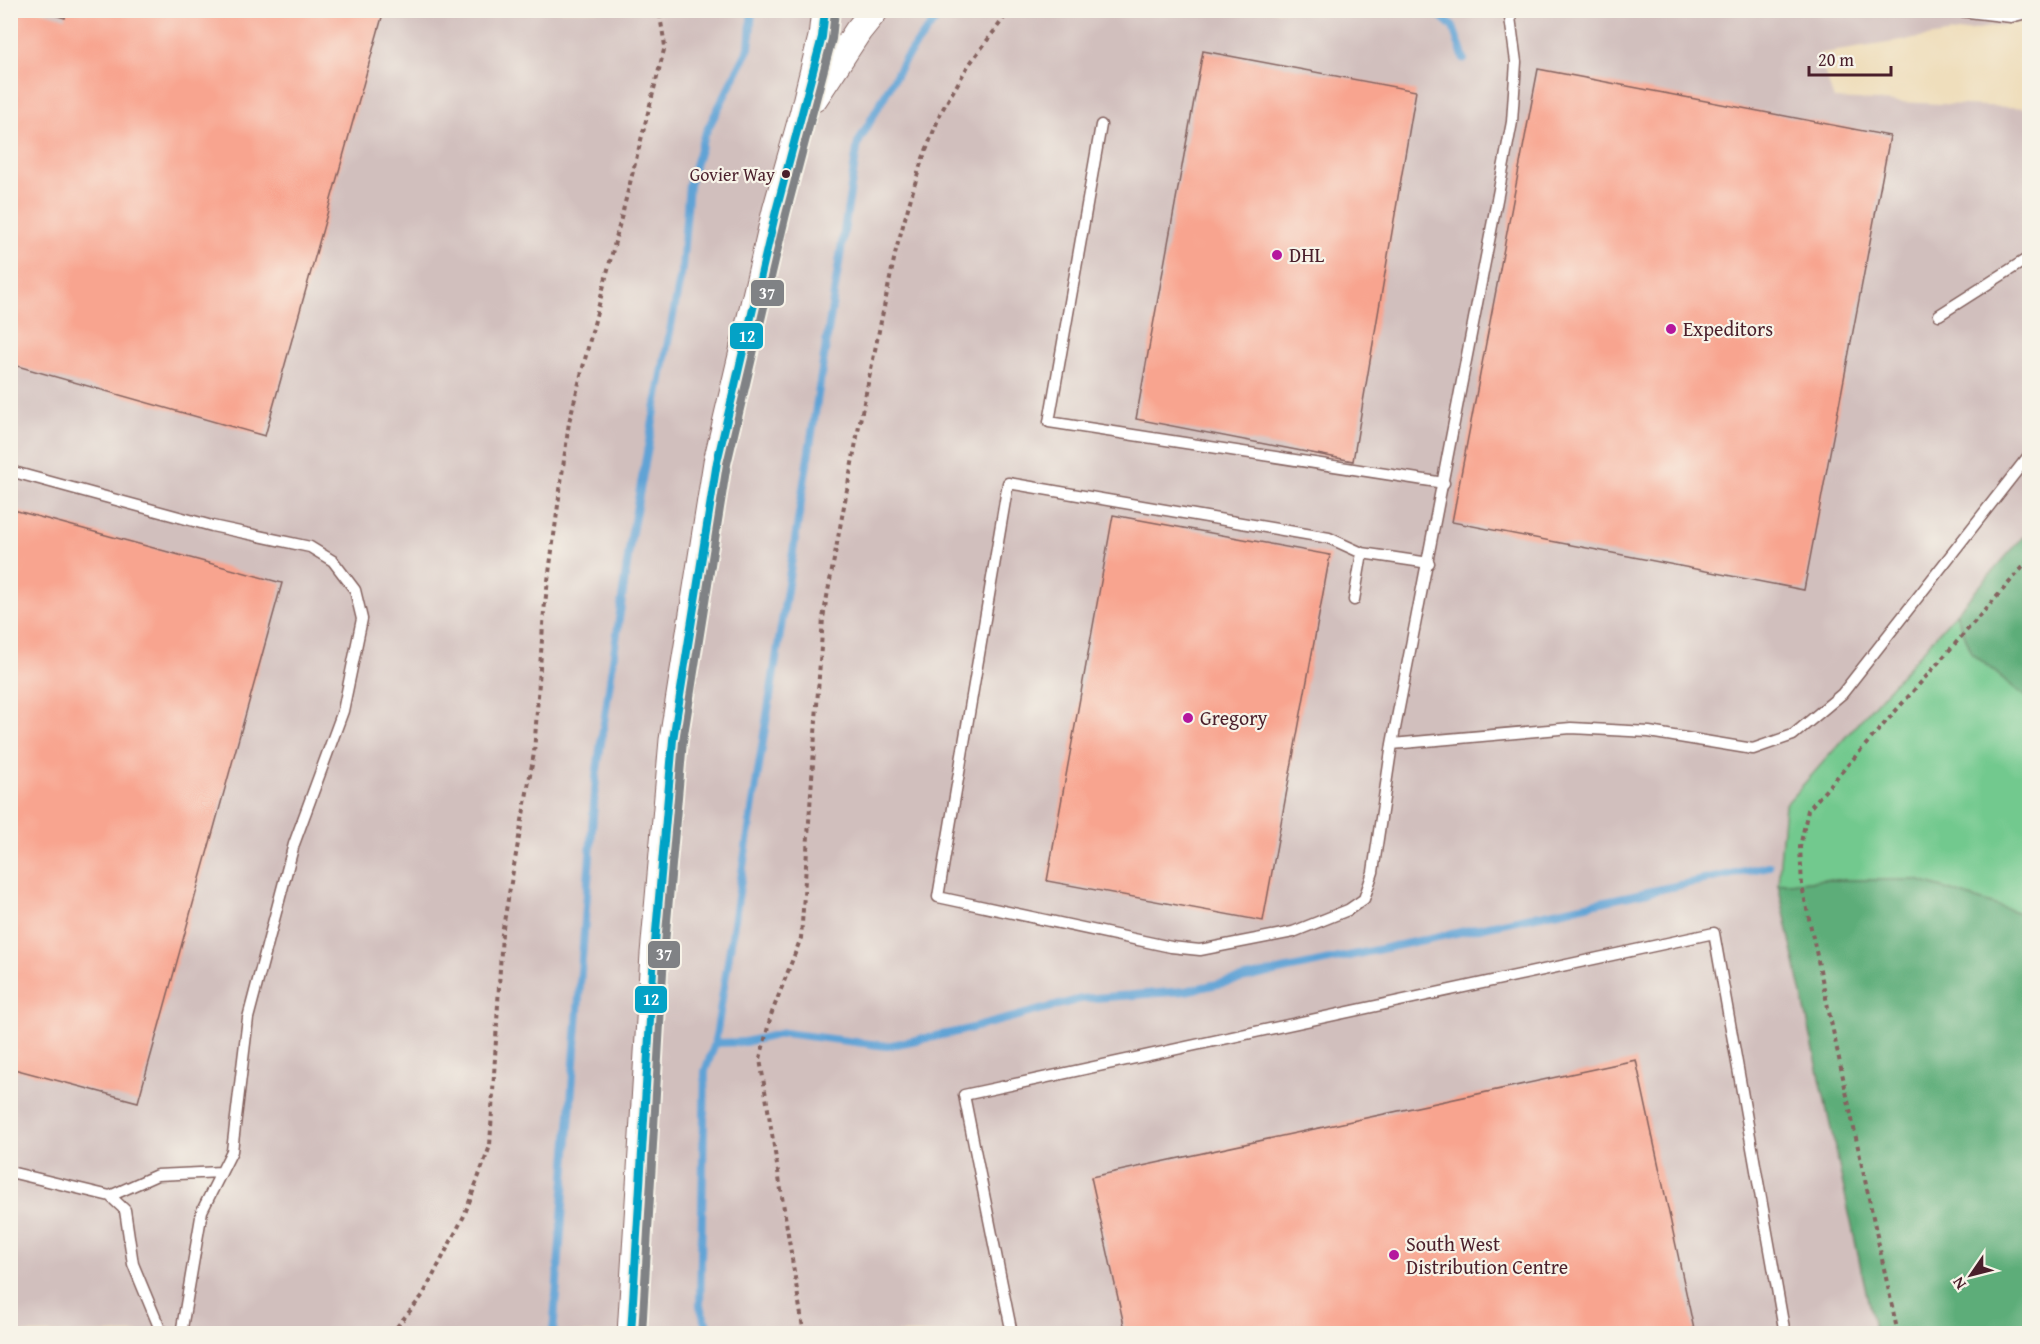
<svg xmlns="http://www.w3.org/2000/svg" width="2040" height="1344" viewBox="0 0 2040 1344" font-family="'Gentium Book Plus',serif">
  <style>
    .industrial { fill: #d1bfbd }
    .green { fill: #72c98e; stroke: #5e745c; stroke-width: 1.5 }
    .forest { fill: #5dad79; stroke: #546652; stroke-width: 1.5 }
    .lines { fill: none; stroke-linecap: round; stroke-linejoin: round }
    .stream { stroke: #61a3d5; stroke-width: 8 }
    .building { fill: #f8a48f }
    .service-casing { stroke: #84625e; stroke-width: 13 }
    .tertiary-casing { stroke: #84625e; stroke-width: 29 }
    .path { stroke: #84625e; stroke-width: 4; stroke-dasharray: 4.5 4.5; stroke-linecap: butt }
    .service { stroke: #fff; stroke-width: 10 }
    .tertiary { stroke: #fff; stroke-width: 27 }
    .bus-1-casing { stroke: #f7f3e8; stroke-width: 12 }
    .bus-2-casing { stroke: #f7f3e8; stroke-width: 12 }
    .bus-1 { stroke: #04a2c6; stroke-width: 8 }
    .bus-2 { stroke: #808285; stroke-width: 8 }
    .bus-dot { fill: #4a1f2b; stroke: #f7f3e8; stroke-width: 2 }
    .poi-dot { fill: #b5179e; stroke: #f7f3e8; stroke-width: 2 }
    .labels { text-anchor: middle; stroke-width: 4.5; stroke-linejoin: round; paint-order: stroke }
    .bus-label { font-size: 18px; fill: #4a1f2b; stroke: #f7f3e8; text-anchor: end }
    .poi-label { font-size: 20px; fill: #4a1f2b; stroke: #f7f3e8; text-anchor: start }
    .line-badge { stroke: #f7f3e8; stroke-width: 2 }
    .badge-label { font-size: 16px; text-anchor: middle; font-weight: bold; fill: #fff }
  </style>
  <rect width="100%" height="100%" fill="#f7f3e8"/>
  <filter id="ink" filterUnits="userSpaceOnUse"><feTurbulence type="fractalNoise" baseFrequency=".0167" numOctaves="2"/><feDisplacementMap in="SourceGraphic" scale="12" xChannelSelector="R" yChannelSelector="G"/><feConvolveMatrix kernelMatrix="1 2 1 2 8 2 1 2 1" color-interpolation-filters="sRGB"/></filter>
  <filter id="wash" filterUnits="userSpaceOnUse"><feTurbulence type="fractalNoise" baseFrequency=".008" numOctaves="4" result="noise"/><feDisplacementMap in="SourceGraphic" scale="24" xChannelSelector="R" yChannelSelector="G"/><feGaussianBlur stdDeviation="1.35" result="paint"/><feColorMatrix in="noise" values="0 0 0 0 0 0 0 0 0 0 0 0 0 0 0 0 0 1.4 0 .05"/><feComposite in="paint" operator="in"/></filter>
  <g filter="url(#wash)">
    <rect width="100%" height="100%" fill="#efdebc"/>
    <path class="industrial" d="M10,11H2029V21L1818,54L1834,99L2030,108L2029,530L1785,805L1778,885L1875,1333H11Z"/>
    <path class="green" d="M1956,613L1972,653L2029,700V916L1917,880H1822L1778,884L1785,805Z"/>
    <path class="forest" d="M2023,537L2030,541L2029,700L1972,653L1956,613Z
      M1822,880H1917L2029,916V1333H1875L1778,884Z"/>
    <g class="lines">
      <path class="stream" d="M1434,10L1453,27L1464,59
        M715,1043L745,1042L784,1033L887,1046L961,1031L1081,999L1185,991L1769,866
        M553,1334L596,777L631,537L682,268L689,185L704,136L749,48L752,10
        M710,1334L700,1306L705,1071L715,1043L858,143L905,59L943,10"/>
    </g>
    <g id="blocks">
      <path class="building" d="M10,10H37L65,18L67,10H384L265,436L10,364Z
        M1203,51L1416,91L1353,461L1136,419Z
        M1538,69L1890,136L1804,590L1452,522Z
        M10,509L282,583L138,1102L10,1068Z
        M1113,515L1330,555L1263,921L1047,881Z
        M1636,1060L1695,1334H1126L1091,1177Z"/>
    </g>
  </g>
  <g filter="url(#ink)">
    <use href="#blocks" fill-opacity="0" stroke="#84625e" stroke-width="1.5"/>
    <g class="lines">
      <defs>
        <path id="service" d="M1952,10L2011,17L2030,12
          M1101,125L1049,422L1444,483
          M1939,315L2030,257
          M10,471L212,526L310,547L333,561L355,590L362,619L343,711L294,844L248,1018L232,1151L202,1211L181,1334
          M1429,563L1362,553L1329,538L1008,483L938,897L1171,947L1200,950L1293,932L1348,910L1364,899L1373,872L1392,744L1512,122L1516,62L1509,10
          M1354,600L1362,553
          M1392,744L1571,728L1649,732L1753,749L1793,735L1842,694L2030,454
          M10,1172L110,1196L125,1210L133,1264L162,1334
          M110,1196L157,1175L221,1172
          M1012,1334L964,1095L1714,933L1785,1334"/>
        <path id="tertiary" d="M814,98L858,31L875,10
          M631,1334L654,954L673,740L717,462L776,211L803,115L822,37L825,10"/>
      </defs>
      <use href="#service" class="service-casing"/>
      <use href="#tertiary" class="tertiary-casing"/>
      <path class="path" d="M391,1334L423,1295L464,1216L490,1146L502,933L534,753L544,611L569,422L665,46L659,10
        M804,1334L760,1059L771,1015L801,938L823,618L859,426L896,250L920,166L941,112L968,66L1010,10
        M1898,1334L1802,886L1800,847L1808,810L2030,559"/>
      <use href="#service" class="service"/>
      <use href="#tertiary" class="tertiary"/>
      <defs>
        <path id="bus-1" d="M631,1334L654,954L673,740L717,462L776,211L822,37L825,10"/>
        <path id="bus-2" d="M642,1334L664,955L683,741L727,464L786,214L832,39L835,11"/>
      </defs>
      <use href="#bus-1" class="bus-1-casing"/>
      <use href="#bus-2" class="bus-2-casing"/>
      <use href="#bus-1" class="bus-1"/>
      <use href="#bus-2" class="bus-2"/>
    </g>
  </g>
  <circle class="bus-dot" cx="786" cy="174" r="5"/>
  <g class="poi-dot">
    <circle cx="1277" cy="255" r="6"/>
    <circle cx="1671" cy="329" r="6"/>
    <circle cx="1188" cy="718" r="6"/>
    <circle cx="1394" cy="1255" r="6"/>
  </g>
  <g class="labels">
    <g class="bus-label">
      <text x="775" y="181">Govier Way</text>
    </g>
    <g class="poi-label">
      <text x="1289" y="262">DHL</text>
      <text x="1683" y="336">Expeditors</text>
      <text x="1200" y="725">Gregory</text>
      <text x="1406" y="1251">South West<tspan x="1406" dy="23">Distribution Centre</tspan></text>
    </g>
  </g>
  <g class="line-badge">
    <rect x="750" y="279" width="35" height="28" rx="6" fill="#808285"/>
    <rect x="729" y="322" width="35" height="28" rx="6" fill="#04a2c6"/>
    <rect x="647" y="940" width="34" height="29" rx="6" fill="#808285"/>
    <rect x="634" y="985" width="34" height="29" rx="6" fill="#04a2c6"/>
  </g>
  <g class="badge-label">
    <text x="767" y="299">37</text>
    <text x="747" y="342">12</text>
    <text x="664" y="960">37</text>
    <text x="651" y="1005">12</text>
  </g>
  <rect width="2040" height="1344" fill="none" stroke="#f7f3e8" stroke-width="36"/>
  <g transform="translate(1971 1275) rotate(235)" stroke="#f7f3e8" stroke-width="4.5" paint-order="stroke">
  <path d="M0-4.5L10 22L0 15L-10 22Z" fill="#4a1f2b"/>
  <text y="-9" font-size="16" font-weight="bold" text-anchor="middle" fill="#4a1f2b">N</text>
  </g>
  <path d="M1809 66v9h82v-9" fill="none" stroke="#4a1f2b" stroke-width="3"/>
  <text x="1818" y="66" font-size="18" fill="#4a1f2b" stroke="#f7f3e8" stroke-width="4.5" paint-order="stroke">20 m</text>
</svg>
